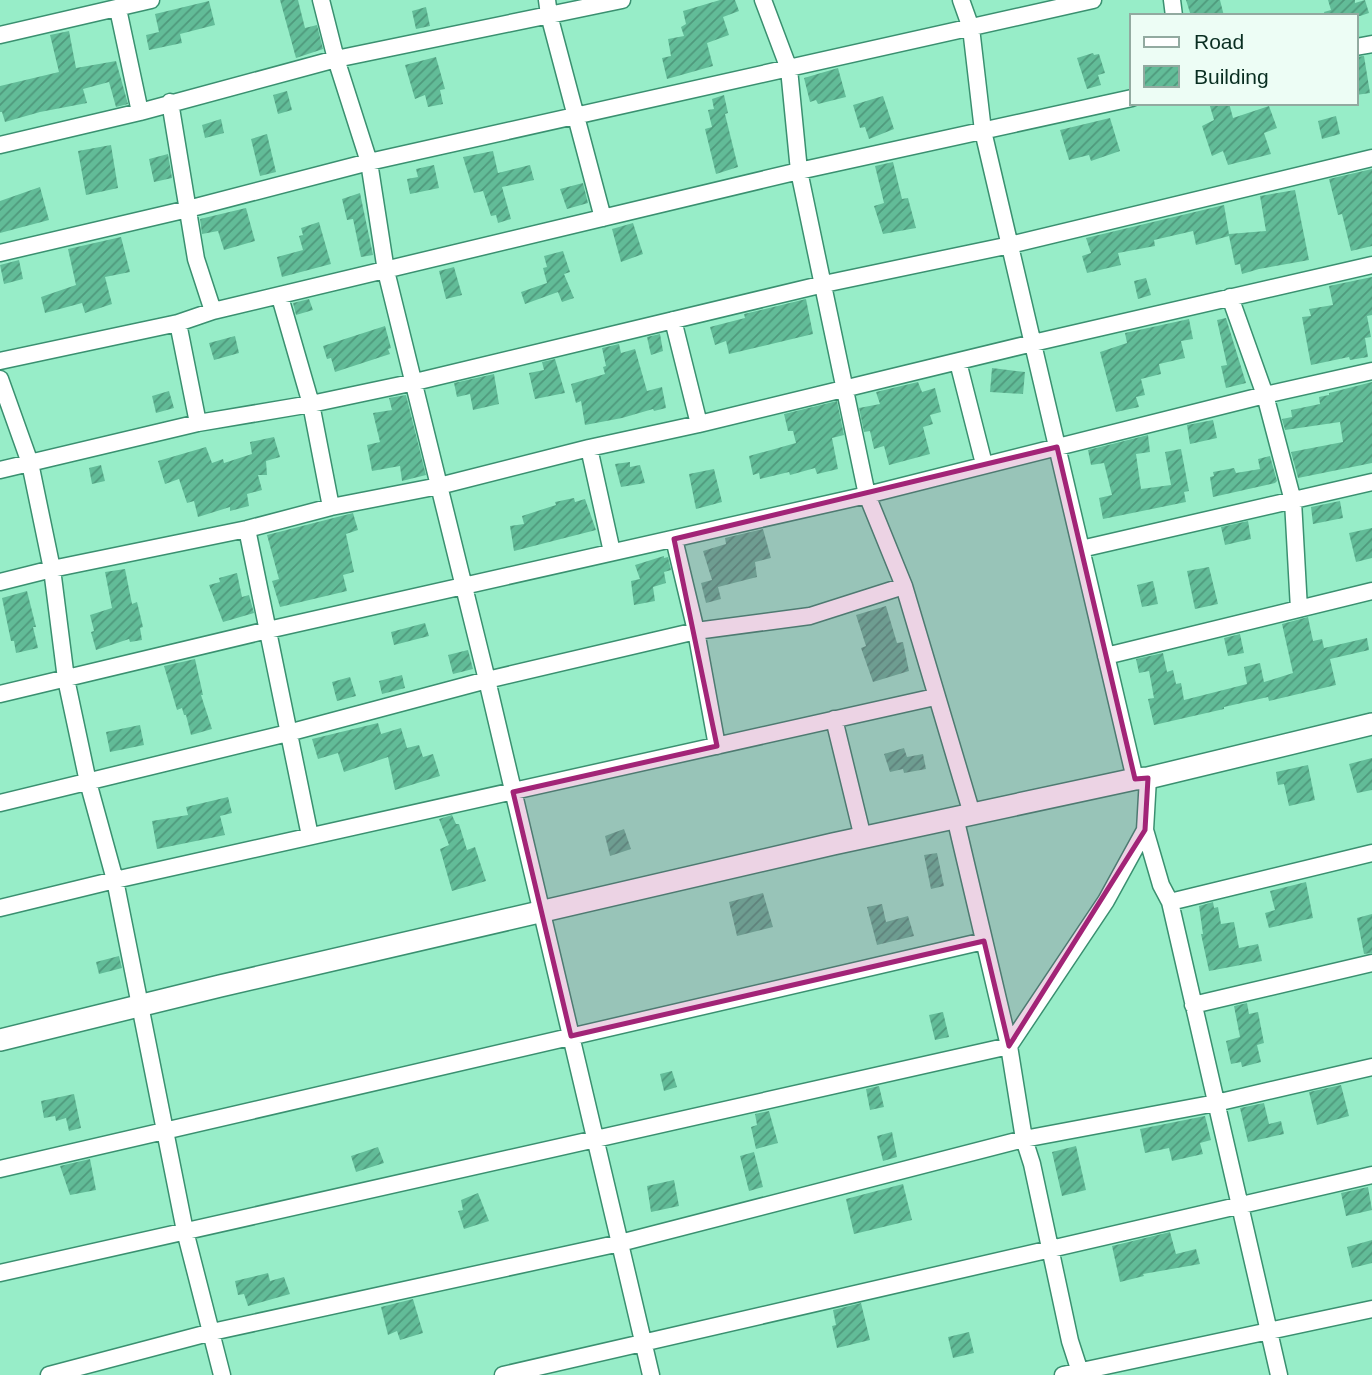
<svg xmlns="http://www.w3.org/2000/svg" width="1372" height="1375" viewBox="0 0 1372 1375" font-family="Arial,sans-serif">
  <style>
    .building { fill: url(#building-hatch) }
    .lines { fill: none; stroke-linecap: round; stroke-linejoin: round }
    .minor-casing { stroke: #3a9070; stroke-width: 19 }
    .tertiary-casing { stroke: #3a9070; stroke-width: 24 }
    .minor { stroke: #fff; stroke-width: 16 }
    .tertiary { stroke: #fff; stroke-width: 21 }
    .marked { fill: #a22477; fill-opacity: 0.2; stroke: #a22477; stroke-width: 5; stroke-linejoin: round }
  </style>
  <defs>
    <pattern id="building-hatch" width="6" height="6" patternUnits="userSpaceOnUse" patternTransform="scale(1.75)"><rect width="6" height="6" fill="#62bc98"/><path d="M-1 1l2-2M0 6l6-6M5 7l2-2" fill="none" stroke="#4f997c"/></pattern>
  </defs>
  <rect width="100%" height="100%" fill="#97edc8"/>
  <path class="building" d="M280,0H298L305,28L317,25L323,49L296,58Z
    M720,0H735L739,11L723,17L729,35L707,43L713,66L667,79L662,58L671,56L668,39L684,36L681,27L686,24L683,11Z
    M1186,0H1220L1224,16H1191Z
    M1328,0H1355V3L1365,0L1369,13L1360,16H1325L1324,12L1331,10Z
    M209,1L215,25L180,34L182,43L149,50L146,35L159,32L155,14Z
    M426,7L430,26L416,29L412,11Z
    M69,31L76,68L116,61L128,104L116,107L109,82L83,89L87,103L40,112L5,122L2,112H0V86L59,72L50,35Z
    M1093,53L1094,55L1099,54L1105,73L1098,75L1101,85L1087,89L1077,58Z
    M1364,56L1370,93L1356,95V57Z
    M436,57L445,89L440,90L443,104L428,107L425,95L415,99L405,65Z
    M838,68L846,97L818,104L816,100L810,102L804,78Z
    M287,91L292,110L278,114L273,95Z
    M724,95L728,113L725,114L738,167L716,174L705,129L712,127L708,110L714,109L712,99Z
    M883,96L894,129L869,139L865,127L860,128L853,105Z
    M1209,103H1229L1233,118L1269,106L1277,128L1264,133L1271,154L1228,165L1223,151L1212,156L1202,126L1214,120Z
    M1336,116L1340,134L1322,139L1318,121Z
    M1110,118L1120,151L1091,161L1089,155L1069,160L1060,130Z
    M221,119L224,133L205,138L202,125Z
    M267,134L276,172L260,176L251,139Z
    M111,145L118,188L86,195L78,151Z
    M493,151L498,173L530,165L534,180L502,187L511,219L498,223L496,215L491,216L483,191L474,193L463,157Z
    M168,154L172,178L154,182L149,159Z
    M893,162L902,199L908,198L916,228L883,234L874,206L884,203L875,166Z
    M434,165L439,188L410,194L407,179L418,177L416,169Z
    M1372,169V246L1351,251L1342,214L1338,215L1329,179Z
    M583,183L588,203L567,209L560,189Z
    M40,187L49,220L0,233V201Z
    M1295,190L1309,260L1259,269L1242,274L1240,264L1235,265L1229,236L1196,245L1193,231L1154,240L1155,246L1118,253L1121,265L1087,273L1082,256L1091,253L1086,238L1224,205L1229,234L1266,231L1260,196Z
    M360,193L373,255L361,257L353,219L347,220L342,199Z
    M246,208L255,241L224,250L218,231L202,234L200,219Z
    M319,222L331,264L282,277L277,257L303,250L299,236L303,235L301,228Z
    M633,223L643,254L621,262L612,229Z
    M121,237L130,272L105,277L112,304L85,313L82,303L45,313L41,297L76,285L68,249Z
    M563,251L570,272L564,274L574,298L562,302L558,292L525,304L521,292L547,283L543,268L547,267L544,256Z
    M19,260L23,279L4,284L0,265Z
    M454,267L462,295L446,299L439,271Z
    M1372,277V315L1367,316L1371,337L1365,338L1368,357L1350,360L1349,357L1311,365L1302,317L1311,316L1309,309L1333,305L1329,286Z
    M1146,278L1151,295L1138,299L1134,281Z
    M309,299L313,310L296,315L293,303Z
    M806,299L813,334L729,354L726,341L715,345L710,327L745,318L744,314Z
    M1226,318L1246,383L1226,388L1221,366L1227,365L1217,320Z
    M1189,319L1193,339L1181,341L1185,358L1159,364L1161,374L1141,379L1145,395L1136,397L1139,407L1116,412L1100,352L1127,343L1125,333Z
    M385,326L391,348L388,349L390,354L335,372L331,358L327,359L323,346Z
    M660,334L663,351L651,355L647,337Z
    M235,336L239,353L214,360L209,343Z
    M619,344L621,353L635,349L647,391L662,387L666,408L654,411L653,409L622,418L585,425L581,401L576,403L571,384L605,374L603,367L606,366L602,348Z
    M555,359L565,393L535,399L529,373L544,370L542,362Z
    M992,368L1025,372L1023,394L990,392Z
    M494,374L499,404L473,410L470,394L457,397L454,383Z
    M918,382L922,392L935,388L941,412L930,415L933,424L923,427L930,454L889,465L884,446L874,449L870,431L864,432L859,408L880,404L876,392Z
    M1372,382V463L1298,478L1291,452L1343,442L1340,422L1285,430L1282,419L1292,417L1291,410L1320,404L1319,397L1329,395V393Z
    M169,391L174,408L156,413L152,396Z
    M406,395L426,475L402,481L400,466L372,471L367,445L380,442L373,413L392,410L389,398Z
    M837,401L844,435L832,438L838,469L817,474L815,468L790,475L789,472L760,479L759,473L753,475L749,456L796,443L793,431H788L784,414Z
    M1213,420L1217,438L1190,444L1187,425Z
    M1148,435L1150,452L1136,454L1141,489L1171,485L1165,452L1181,449L1189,491L1184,492L1186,502L1103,519L1099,498L1112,495L1104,463L1091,465L1088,450Z
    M274,437L280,457L266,461L267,475H258L262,490L247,494L249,506L230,511V507L198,517L194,501L187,503L179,479L165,484L158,461L206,447L212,463L223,459L224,463L252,454L250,442Z
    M1270,456L1277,481L1275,483L1213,497L1210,477L1214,476L1213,472L1234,468L1236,473L1260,469L1258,459Z
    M630,462V467L640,465L645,483L621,487L615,464Z
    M101,465L105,481L92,484L89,468Z
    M714,469L722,502L696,509L689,474Z
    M574,498L575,502L585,499L596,530L514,551L510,526L524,524L522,516L556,505L555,502Z
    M1340,501L1343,518L1313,524L1311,507Z
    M353,513L358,530L346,534L354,572L343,575L347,591L280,607L272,581L279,579L267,535Z
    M1248,521L1251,539L1225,545L1221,527Z
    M1372,528V558L1356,562L1349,533Z
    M763,529L771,558L755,562L757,577L718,587L721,599L706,603L701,583L712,580L703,551L726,544L725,538Z
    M664,556V558L668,557L671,570L664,572L666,583L653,587L655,601L634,605L631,581L640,579L635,565Z
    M1209,567L1218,604L1195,609L1187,571Z
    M125,569L132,604L137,602L143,627L140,628L142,640L130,642L129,639L96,650L91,632L94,631L90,615L112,608L105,572Z
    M237,573L242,597L249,595L254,613L223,622L209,585L220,582L219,578Z
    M1153,581L1158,604L1142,607L1137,585Z
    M27,591L36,627H33L38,648L16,653L14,641H11L2,598Z
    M886,606L897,643L903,642L909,671L873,682L861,648L866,646L856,615Z
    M1308,617L1313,641L1322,639L1324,648L1367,638L1369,650L1330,659L1336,685L1269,701L1268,697L1224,707V709L1154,725L1148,699L1154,698L1149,671L1139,673L1136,659L1163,653L1167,672L1173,670L1176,684L1181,683L1184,700L1247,684L1244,667L1260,663L1264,682L1293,673L1282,624Z
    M425,623L429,636L394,645L391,632Z
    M1240,634L1244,653L1228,656L1224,638Z
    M468,650L473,669L453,674L448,655Z
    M195,659L203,695H201L212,729L191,735L186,715H184L182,708L177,710L164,666Z
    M402,675L405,688L382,694L379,681Z
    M350,677L356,696L337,701L332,682Z
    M378,723L381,734L401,728L407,748L419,745L423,757L433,754L440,776L395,790L388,757L344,772L338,753L318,759L312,739Z
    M140,725L144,745L110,752L106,732Z
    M904,748L907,757L923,754L926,769L904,773L903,769L890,772L884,754Z
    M1372,758V790L1357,793L1349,764Z
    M1308,765L1315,800L1289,806L1284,784L1278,785L1276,772Z
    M228,797L232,813L220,816L225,835L157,849L152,821L188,815L186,807Z
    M452,815L456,824H459L467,850L475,847L486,881L452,891L440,849L449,845L439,819Z
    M624,829L631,849L610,856L605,836Z
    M937,853L944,886L931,889L924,855Z
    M1306,882L1313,918L1269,928L1265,913L1275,910L1270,891Z
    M763,893L773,927L737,936L729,902Z
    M1213,902L1214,908L1218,907L1221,924L1234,922L1239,948L1258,944L1262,961L1209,971L1201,934H1203L1199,906Z
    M882,904L886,922L908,916L914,936L877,945L867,907Z
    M1372,914V953L1364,954L1357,918Z
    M119,956L122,968L99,974L96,962Z
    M1247,1003L1249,1014L1258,1012L1264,1043L1257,1045L1261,1062L1242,1067L1241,1062L1231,1064L1226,1041L1240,1037L1234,1006Z
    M943,1012L949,1037L935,1040L929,1015Z
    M672,1071L677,1087L664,1091L660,1074Z
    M1341,1085L1349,1116L1317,1125L1309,1092Z
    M879,1086L884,1107L870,1110L866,1089Z
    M74,1094L81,1128L69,1131L66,1118L56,1121L55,1116L44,1118L41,1101Z
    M1264,1103L1269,1124L1281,1121L1284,1134L1248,1142L1240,1108Z
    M769,1111L778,1143L756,1149L751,1127L757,1125L755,1114Z
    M1205,1116L1211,1140L1200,1143L1203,1154L1172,1161L1169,1148L1145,1153L1140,1129Z
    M892,1132L897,1157L883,1161L877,1136Z
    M1076,1146L1086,1190L1062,1196L1052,1152Z
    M378,1147L384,1163L356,1172L351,1156Z
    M754,1152L763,1187L749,1191L740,1156Z
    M90,1159L96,1190L70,1195L60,1166Z
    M674,1180L679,1206L651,1212L647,1186Z
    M903,1184L912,1220L854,1234L846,1199Z
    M1368,1187L1372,1210L1346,1216L1341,1193Z
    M478,1193L489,1221L464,1229L458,1211L463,1210L461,1200Z
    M1170,1232L1176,1254L1196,1249L1200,1264L1143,1274L1144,1276L1120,1282L1112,1246Z
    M1372,1240V1263L1352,1268L1347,1247Z
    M268,1273L270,1281L284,1277L290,1294L248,1306L244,1294L238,1295L235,1281Z
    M413,1299L423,1333L400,1340L397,1331L388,1335L381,1307Z
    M861,1303L870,1340L837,1348L832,1326L836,1325L833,1310Z
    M969,1332L974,1353L953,1358L948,1337Z"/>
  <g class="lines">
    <defs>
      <path id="minor" d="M321,0L336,59L369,162L386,271L487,680L651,1375
        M547,0L549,15L603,218
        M763,0L789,69L799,171L867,495L904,586L972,814
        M961,0L971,28L983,131L1135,779
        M1172,0L1174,16
        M118,9L140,112
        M0,35L151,0
        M1356,47L1372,44
        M170,102L196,259L213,311
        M0,145L140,112L336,59L622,0
        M0,253L188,209L369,162L1093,0
        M280,297L311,404L331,507
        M1230,297L1265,395L1293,501L1299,609
        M673,320L699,424
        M178,323L198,423
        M0,361L178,323L213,311L799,171L1132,98
        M958,362L984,464
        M0,379L30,463L52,569L66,679L88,782L115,880L185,1231L222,1375
        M589,448L612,552
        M0,470L198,423L311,404L415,382L824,284L1010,245L1372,158
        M247,529L310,836
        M674,539L696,631L717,746
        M1081,549L1372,482
        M0,582L52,569L247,529L331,507L439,486L589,448L699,424L1033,343L1372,265
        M1106,656L1372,591
        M0,694L268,630L867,495L1265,395L1372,371
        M834,719L863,838
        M1148,778L1145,830L1161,885L1170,902L1279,1375
        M0,803L288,733L487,680L696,631L810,616L904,586
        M1170,902L1372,853
        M0,908L115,880L935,697
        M1193,1005L1372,963
        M0,1169L984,941
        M0,1273L1009,1046L955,817
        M49,1375L212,1332L620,1243L1024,1139L1216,1103L1372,1067
        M503,1375L1372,1175
        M1063,1375L1372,1309
        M1081,1375L1070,1341L1032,1164L1024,1139L1009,1046L1106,901L1145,830"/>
      <path id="tertiary" d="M0,1040L220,986L833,844L1135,779L1148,778L1372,724"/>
    </defs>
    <use href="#minor" class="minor-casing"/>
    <use href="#tertiary" class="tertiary-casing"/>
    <use href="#minor" class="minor"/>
    <use href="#tertiary" class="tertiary"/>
  </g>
  <path class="marked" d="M1057,447L1135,779L1148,778L1145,830L1009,1046L984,941L571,1036L513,792L717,746L674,539Z"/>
  <rect x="1130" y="14" width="228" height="91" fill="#edfdf5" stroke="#92aaa0" stroke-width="2"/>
  <rect x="1144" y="37" width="35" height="10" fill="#ffffff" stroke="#92aaa0" stroke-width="2"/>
  <text x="1194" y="49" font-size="21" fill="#092e21">Road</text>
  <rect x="1144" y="66" width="35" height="21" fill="url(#building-hatch)" stroke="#92aaa0" stroke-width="2"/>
  <text x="1194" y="84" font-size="21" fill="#092e21">Building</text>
</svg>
